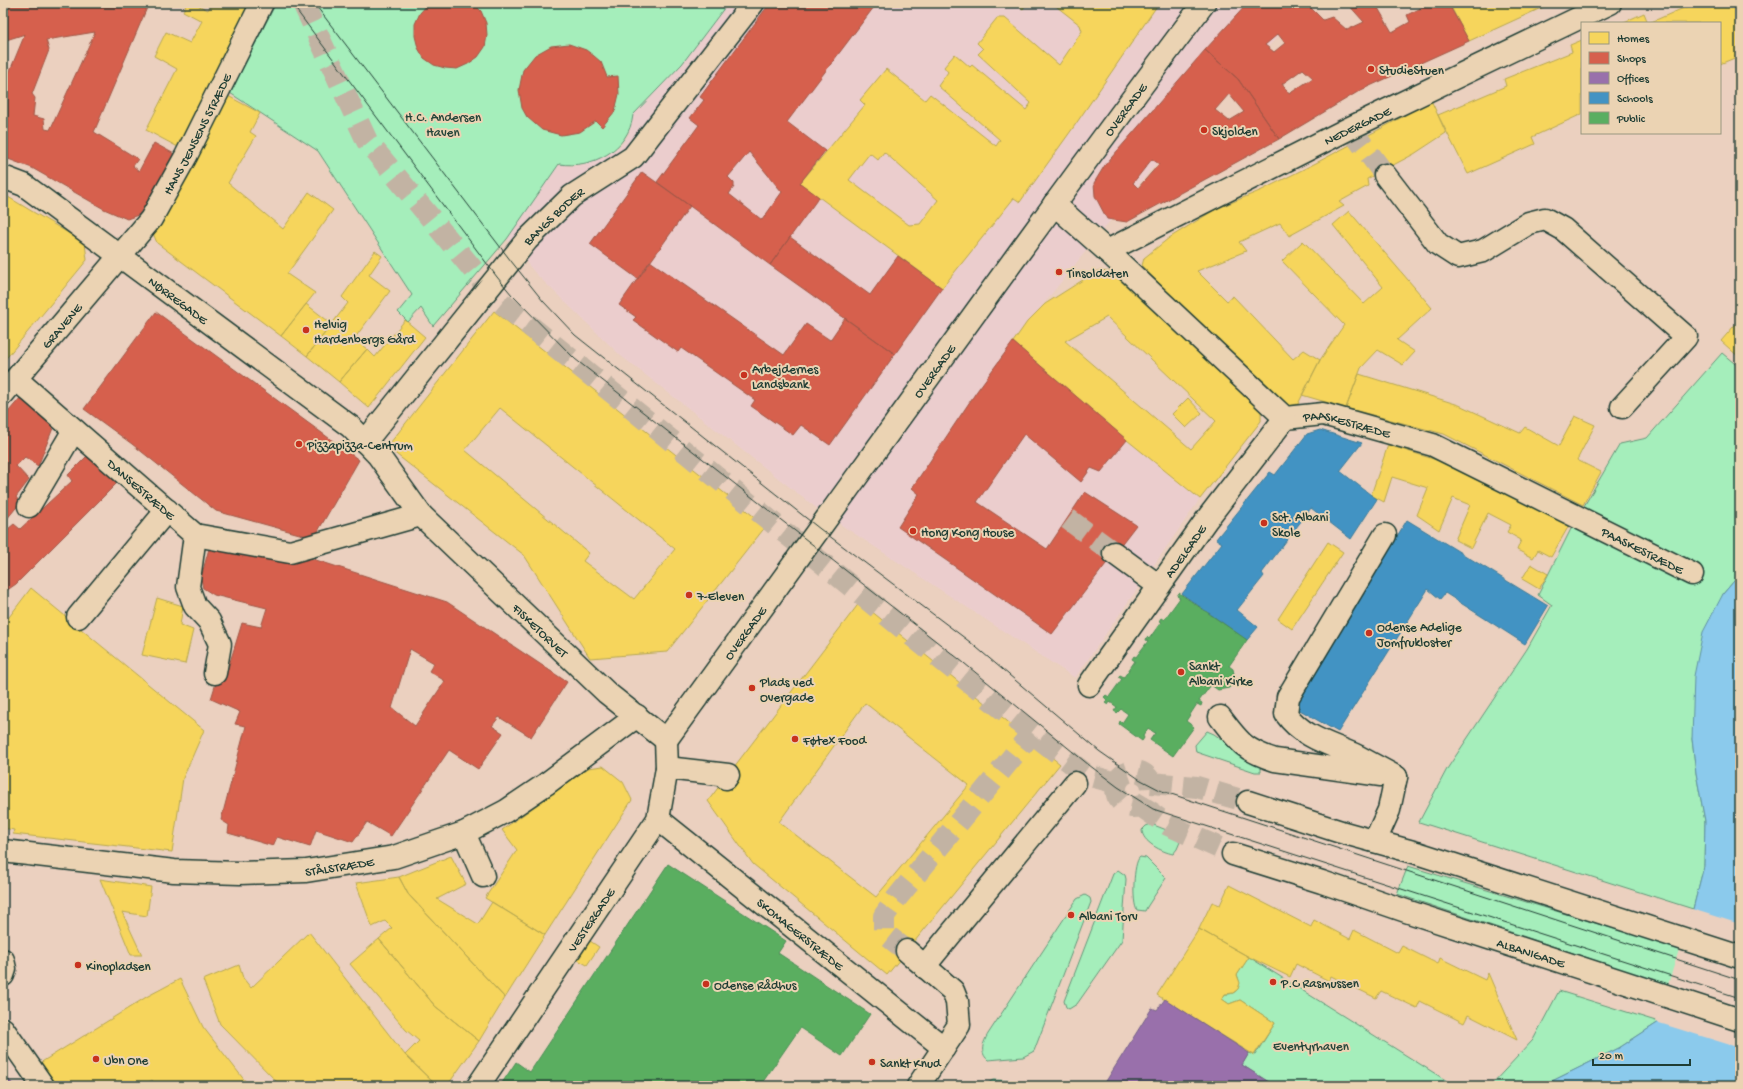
<svg xmlns="http://www.w3.org/2000/svg" width="1743" height="1089" viewBox="0 0 1743 1089" font-family="'Gochi Hand',sans-serif">
  <style>
    .built { fill: #ebcdcd }
    .green { fill: #a5eebb; stroke: #629678 }
    .water { fill: #8bcaec; stroke: #6092a2 }
    .pier { fill: #ebd0bf }
    .homes { fill: #f6d55c; stroke: #b6a750; fill-rule: evenodd }
    .shops { fill: #d6604d; stroke: #9f5646; fill-rule: evenodd }
    .offices { fill: #9970ab; stroke: #746187 }
    .schools { fill: #4393c3; stroke: #387998 }
    .public { fill: #5aae61; stroke: #488c54 }
    .lines { fill: none; stroke-linecap: round; stroke-linejoin: round }
    .minor-tunnel { stroke: #c2b3a3; stroke-width: 22; stroke-dasharray: 22 11; stroke-linecap: butt }
    .minor-casing { stroke: #1f3d34; stroke-width: 25 }
    .minor { stroke: #ebd3b3; stroke-width: 22 }
    .tram { stroke: #1f3d34; stroke-width: 1 }
    .poi-dot { fill: #c8321e; stroke: #ebd3b3; stroke-width: 1.5 }
    .labels { text-anchor: middle; stroke-width: 4; stroke-linejoin: round; paint-order: stroke }
    .poi-label { font-size: 13px; fill: #1f3d34; stroke: #ebd3b3; text-anchor: start }
    .street-label { font-size: 13px; fill: #1f3d34; stroke: #ebd3b3 }
    .park-label { font-size: 13px; fill: #26463b; stroke: #ebd3b3 }
  </style>
  <rect width="100%" height="100%" fill="#ebd0bf"/>
  <filter id="ink" filterUnits="userSpaceOnUse"><feTurbulence type="fractalNoise" baseFrequency=".025" numOctaves="2"/><feDisplacementMap in="SourceGraphic" scale="8" xChannelSelector="R" yChannelSelector="G"/><feConvolveMatrix kernelMatrix="1 2 1 2 8 2 1 2 1" color-interpolation-filters="sRGB"/></filter>
  <g filter="url(#ink)">
    <path class="built" d="M728,3H1311L1170,146L1013,342L1127,440L1200,499L1075,678L823,513L621,356L536,274L507,239L559,164L571,166L585,164L610,153L621,145L628,135L632,123L633,115L682,64Z"/>
    <path class="green" d="M276,3H728L682,64L633,115C629,150 592,169 559,164L507,239L433,326L421,308L408,322L398,312L412,295L318,151L230,93Z
      M1722,353L1740,368V574L1723,594L1692,739L1696,773L1705,821L1704,866L1693,909L1419,822L1447,769L1527,649L1552,605L1538,595L1573,525L1620,444L1647,438Z
      M1207,731L1214,734L1259,766L1261,768V772H1255L1196,752L1195,745Z
      M1151,824L1177,834L1180,842L1177,849L1173,854C1162,852 1142,842 1142,830L1146,826Z
      M1140,857L1146,858L1166,878L1147,907L1145,911L1137,910C1132,904 1133,862 1140,857Z
      M1408,866L1740,967V1009L1397,894Z
      M1118,870L1125,875L1126,879L1122,940L1077,1004L1069,1009L1066,1007L1064,1001L1113,874Z
      M1085,895L1090,898L1091,902L1034,1051L1023,1057L988,1060C979,1052 983,1043 988,1034L1077,899Z
      M1249,957L1455,1086H1275L1242,1065L1249,1053L1255,1055L1275,1023L1240,1000L1229,1004L1222,999L1225,994C1238,995 1242,985 1237,975Z
      M1559,991L1659,1022L1619,1048L1542,1086H1490L1533,1040Z
      M993,1080L1017,1081L1019,1083L1020,1086H988V1083Z"/>
    <path class="water" d="M1740,574V1086H1542L1619,1048L1659,1022L1693,909L1704,866L1705,821L1696,773L1692,739L1694,676L1703,632L1723,594Z"/>
    <path class="pier" d="M1692,909L1740,924V1048L1656,1022Z"/>
    <path class="homes" d="M187,3H193L208,10L213,3H250L178,147L146,130L177,69L154,56L166,32L190,43L202,21L183,11Z
      M1016,3H1027L1023,9Z
      M1052,3H1159L1073,128L1020,202L1014,198L942,288L800,183L865,105L860,100L886,69L925,100L930,94L996,146L1000,140L938,86L948,72L944,67L955,54L970,67L972,65L1026,110L1031,103L978,54L983,49L977,43L997,18H1005L1059,65L1082,31L1080,25ZM884,152L938,200L920,224L909,225L849,180L870,153L878,160Z
      M1457,3H1552L1469,41L1451,7Z
      M1695,3H1740V63L1737,57L1720,64V23H1649Z
      M1644,13L1648,23H1622Z
      M1582,40V114L1532,137L1535,144L1468,174L1438,115L1506,86L1504,79L1572,52L1570,45Z
      M228,96L260,113L250,132L256,136L228,183L283,229L309,192L333,210L287,274L315,293L281,336L157,243L151,228Z
      M1431,100L1446,133L1414,154L1367,179L1368,186L1339,202L1344,206L1289,236L1280,223L1239,242L1246,251L1197,271L1227,301L1233,296L1293,359L1304,350L1320,360L1298,404L1287,406L1205,329L1142,266L1144,258L1169,238L1216,209L1262,190L1316,163L1395,121Z
      M3,194L85,243L87,260L3,362Z
      M1349,211L1432,308L1397,340L1415,352L1403,365L1378,350L1361,368L1346,408L1302,395L1320,360L1344,325L1282,261L1303,241L1364,304L1383,287L1333,225Z
      M375,251L382,256L369,275L390,291L354,339L367,349L339,382L307,356L348,303L342,297Z
      M1097,271L1111,272L1261,412V421L1200,499L1127,440L1013,342L1027,322L1045,304ZM1107,317L1216,421L1191,449L1065,341Z
      M306,304L332,324L307,356L281,336Z
      M494,311L766,526L667,652L590,658L524,555L387,447ZM500,408L675,549L634,599L583,561L589,553L465,450Z
      M1740,319V358L1721,341Z
      M405,320L425,337L369,408L339,382L367,349L375,357Z
      M1359,374L1459,405L1520,433L1525,427L1559,446L1575,416L1595,425L1577,460L1601,472L1583,505L1444,434L1346,408Z
      M1188,398L1202,413L1186,428L1172,414Z
      M1388,445L1440,461L1571,522L1551,557L1538,550L1533,558L1517,550L1521,540L1507,532L1511,525L1488,513L1471,548L1455,540L1470,505L1453,498L1439,530L1417,515L1428,488L1392,477L1384,502L1371,495Z
      M1328,542L1343,552L1292,629L1278,619Z
      M1531,564L1548,574L1539,589L1522,579Z
      M31,588L204,730L183,778L172,852L13,834L14,830L3,828V625Z
      M157,598L183,606L180,625L193,630L185,664L142,655Z
      M860,602L1060,764L887,975L753,864L708,801ZM865,703L969,785L876,897L779,822Z
      M603,766L623,782L632,800L545,935L485,898L517,850L502,830L588,768Z
      M451,856L466,884L437,899L478,924L492,902L545,935L505,998L408,894L399,877Z
      M399,877L408,894L505,998L479,1041L435,1006L379,939L392,928L385,921L372,927L356,883Z
      M100,879L151,887L147,916L122,912L142,955H131Z
      M1229,885L1311,927L1314,920L1350,939L1354,930L1398,953L1402,946L1438,964L1440,958L1485,980L1488,973L1517,1040L1468,1015L1464,1023L1420,1001L1417,1008L1381,991L1376,998L1331,976L1329,981L1296,964L1290,977L1249,957L1199,929L1212,902L1220,905Z
      M1199,929L1249,957L1237,975L1240,983L1238,989L1233,993L1225,994L1222,999L1229,1004L1240,1000L1275,1023L1254,1055L1157,995Z
      M309,932L405,1055L437,1086H281L220,1024L203,980L239,965L243,978L251,988Z
      M379,939L435,1006L479,1041L447,1086H437L405,1055L419,1041L406,1030L350,964Z
      M590,941L599,947L587,965L578,960Z
      M180,979L203,1027L249,1086H157L152,1080L143,1086H58L40,1063L148,996Z"/>
    <path class="shops" d="M5,3H149L94,132L138,159L133,166L139,171L154,143L178,156L163,187L138,215L127,219L104,209L32,168L3,157V69L9,73L25,34L3,41V4ZM95,32L50,130L45,129L44,119L33,116L35,98L32,94L49,50L46,40Z
      M429,3H473L481,11L486,23L487,35L485,47L478,57L468,64L457,69L445,68L434,65L424,58L418,48L415,36V24L420,13Z
      M770,3H877L787,122L825,151L800,183L819,197L770,265L657,182L699,125L690,118L704,100L700,97ZM749,152L782,192L762,220L729,194L734,187V183L728,177Z
      M1248,3H1314L1310,7L1323,20L1332,17L1347,30L1364,22L1347,3H1382L1378,8L1392,32L1410,22L1407,15L1427,5L1425,3H1448L1469,41L1361,90L1279,139L1238,79L1205,50ZM1278,34L1285,43L1274,52L1265,45ZM1303,69L1313,78L1289,94L1282,84Z
      M569,44L586,50L594,56L601,62L607,77L618,76L619,94L615,111L602,127L596,121L580,132L561,135L542,130L527,117L522,108L519,90L523,70L535,55L551,46Z
      M1205,50L1238,79L1279,139L1127,222L1107,219L1095,196L1094,183L1105,165ZM1229,94L1244,112L1229,121L1215,110ZM1152,159L1159,164L1138,188L1133,183Z
      M642,172L690,206L638,279L590,244Z
      M790,237L870,295L898,256L942,288L895,354L770,265Z
      M650,261L784,355L806,324L830,340L845,318L895,354L830,445L801,425L793,435L751,406L755,400L681,348L678,352L633,320L636,317L619,305Z
      M156,312L359,460L314,538L216,511L132,444L84,409Z
      M1013,342L1127,440L1101,472L1091,468L1081,482L1024,434L977,502L1047,549L1085,492L1136,525L1052,634L898,527L919,494L912,488L977,391Z
      M21,397L55,423L38,466L25,457L16,466L29,480L16,497L20,503L6,520L3,517V418Z
      M92,451L121,479L16,584L3,593V533L14,524L20,529L72,481L68,475Z
      M211,541L294,553L447,602L567,682L531,737L499,717L492,726L503,733L478,769L449,750L391,836L367,822L353,842L316,830L310,847L277,837L273,846L228,833L229,825L221,820L246,726L235,724L240,712L211,699L220,670L227,672L242,623L261,627L267,608L214,595L203,588L201,578ZM410,649L434,663L429,671L445,681L415,726L392,708Z"/>
    <path class="offices" d="M1165,999L1249,1053L1242,1065L1275,1086H1103L1152,1008L1157,1010Z
      M3,1073L14,1086H3Z"/>
    <path class="schools" d="M1320,430L1362,443L1340,471L1371,495L1377,499L1351,539L1311,508L1262,573L1264,576L1237,610L1258,627L1247,640L1182,594L1222,543L1216,539L1270,472L1275,475L1307,434Z
      M1407,520L1548,606L1525,644L1445,593L1440,599L1428,589L1338,732L1293,706Z"/>
    <path class="public" d="M1179,593L1247,640L1229,666L1233,669L1235,679L1229,688L1218,690L1211,685L1199,701L1202,703L1201,706L1197,704L1186,721L1194,727L1173,756L1150,740L1155,733L1148,728L1143,736L1144,738L1142,741L1119,724L1120,721L1122,723L1128,714L1121,709L1117,713L1114,711L1117,707L1110,702L1108,705L1105,703L1107,700L1104,697L1106,695L1109,697L1122,679L1118,677L1120,675L1124,677L1135,661L1132,659L1134,656L1136,657L1148,641L1146,640L1147,637L1149,639L1161,622L1159,621L1161,618L1164,620L1180,598L1177,596Z
      M668,864L786,941L778,953L870,1014L842,1056L800,1028L760,1086H500L516,1062L530,1072Z"/>
    <g class="lines">
      <path class="minor-tunnel" d="M303,3L367,141L498,300L1032,733L1087,775L1117,783
        M1350,128L1385,175
        M1068,519L1114,553
        M1116 789a18 18 0 1 1 36 0a18 18 0 1 1-36 0Z
        M1151,783L1197,787L1248,802
        M1141,806L1168,825L1233,854
        M907,951L884,933V916L896,899L1032,733"/>
      <defs>
        <g id="minor">
          <path d="M1385,175L1438,244L1458,257L1483,251L1529,223L1545,219L1563,229L1686,337L1622,407"/>
          <path id="s1" d="M3,177L24,185L351,427L378,455L421,515L607,693L666,740"/>
          <path id="s2" d="M1054,204L1107,251L1285,418L1323,414L1433,445L1692,574"/>
          <path id="s3" d="M1107,251L1350,128L1610,3"/>
          <path id="s4" d="M16,379L195,535L290,552L421,515"/>
          <path id="s5" d="M3,394L151,219L186,156L262,3"/>
          <path id="s6" d="M365,442L527,240L572,196L633,157L753,3"/>
          <path d="M29,506L74,430"/>
          <path d="M195,535L188,587L195,606L209,621L220,644L215,673"/>
          <path d="M1385,535L1288,697L1286,714C1303,738 1331,744 1357,756C1370,763 1383,770 1396,777"/>
          <path d="M1114,553L1159,586"/>
          <path d="M78,617L167,510"/>
          <path id="s7" d="M1089,685L1207,519L1285,418"/>
          <path d="M1220,717C1239,742 1244,750 1275,760L1381,775"/>
          <path id="s8" d="M666,740C846,494 1021,245 1204,3"/>
          <path d="M667,768L728,775L726,778"/>
          <path d="M1248,802L1341,832L1417,853L1740,957"/>
          <path id="s9" d="M658,819L944,1048"/>
          <path d="M464,833L483,876"/>
          <path d="M1375,841L1389,810L1396,777"/>
          <path id="s10" d="M3,851L174,871L240,873L306,871L394,857L464,833L506,811L546,784L637,716"/>
          <path id="s11" d="M1233,854L1322,882L1406,911L1740,1020"/>
          <path d="M907,951L953,991L957,1001L959,1025L918,1086"/>
          <path d="M3,960L5,969L3,975"/>
          <path d="M926,968L927,963L1075,783"/>
          <path d="M3,1029L43,1086"/>
          <path id="s12" d="M478,1086L658,819L667,768L666,740"/>
        </g>
      </defs>
      <use href="#minor" class="minor-casing"/>
      <use href="#minor" class="minor"/>
      <path class="tram" d="M291,3L497,277L512,295L575,359L959,659L1089,765L1118,787L1153,809L1740,998
        M314,3L511,261L543,301L575,335L820,529L970,642L1099,751L1139,779L1162,791L1740,980"/>
    </g>
  </g>
  <g class="poi-dot">
    <circle cx="1371" cy="69" r="4"/>
    <circle cx="1204" cy="130" r="4"/>
    <circle cx="1059" cy="272" r="4"/>
    <circle cx="306" cy="330" r="4"/>
    <circle cx="744" cy="375" r="4"/>
    <circle cx="299" cy="444" r="4"/>
    <circle cx="1264" cy="523" r="4"/>
    <circle cx="913" cy="531" r="4"/>
    <circle cx="689" cy="595" r="4"/>
    <circle cx="1369" cy="633" r="4"/>
    <circle cx="1181" cy="672" r="4"/>
    <circle cx="752" cy="688" r="4"/>
    <circle cx="795" cy="739" r="4"/>
    <circle cx="1071" cy="915" r="4"/>
    <circle cx="78" cy="965" r="4"/>
    <circle cx="1273" cy="982" r="4"/>
    <circle cx="706" cy="984" r="4"/>
    <circle cx="96" cy="1059" r="4"/>
    <circle cx="872" cy="1062" r="4"/>
  </g>
  <g class="labels">
    <g class="poi-label">
      <text x="1379" y="74">StudieStuen</text>
      <text x="1212" y="135">Skjolden</text>
      <text x="1067" y="277">Tinsoldaten</text>
      <text x="314" y="328">Helvig<tspan x="314" dy="15">Hardenbergs Gård</tspan></text>
      <text x="752" y="373">Arbejdernes<tspan x="752" dy="15">Landsbank</tspan></text>
      <text x="307" y="449">Pizzapizza-Centrum</text>
      <text x="1272" y="521">Sct. Albani<tspan x="1272" dy="15">Skole</tspan></text>
      <text x="921" y="536">Hong Kong House</text>
      <text x="697" y="600">7-Eleven</text>
      <text x="1377" y="631">Odense Adelige<tspan x="1377" dy="15">Jomfrukloster</tspan></text>
      <text x="1189" y="670">Sankt<tspan x="1189" dy="15">Albani Kirke</tspan></text>
      <text x="760" y="686">Plads ved<tspan x="760" dy="15">Overgade</tspan></text>
      <text x="803" y="744">Føtex Food</text>
      <text x="1079" y="920">Albani Torv</text>
      <text x="86" y="970">Kinopladsen</text>
      <text x="1281" y="987">P.C Rasmussen</text>
      <text x="714" y="989">Odense Rådhus</text>
      <text x="104" y="1064">Ubn One</text>
      <text x="880" y="1067">Sankt Knud</text>
    </g>
    <g class="street-label">
      <text dy="5" stroke="none"><textPath href="#s8" startOffset="780">OVERGADE</textPath></text>
      <text dy="5" stroke="none"><textPath href="#s3" startOffset="280">NEDERGADE</textPath></text>
      <text dy="5" stroke="none"><textPath href="#s5" startOffset="326">HANS JENSENS STRÆDE</textPath></text>
      <text dy="5" stroke="none"><textPath href="#s6" startOffset="295">BANGS BODER</textPath></text>
      <text dy="5" stroke="none"><textPath href="#s1" startOffset="215">NØRREGADE</textPath></text>
      <text dy="5" stroke="none"><textPath href="#s5" startOffset="90">GRAVENE</textPath></text>
      <text dy="5" stroke="none"><textPath href="#s8" startOffset="456">OVERGADE</textPath></text>
      <text dy="5" stroke="none"><textPath href="#s2" startOffset="378">PAASKESTRÆDE</textPath></text>
      <text dy="5" stroke="none"><textPath href="#s4" startOffset="167">DANSESTRÆDE</textPath></text>
      <text dy="5" stroke="none"><textPath href="#s2" startOffset="702">PAASKESTRÆDE</textPath></text>
      <text dy="5" stroke="none"><textPath href="#s7" startOffset="165">ADELGADE</textPath></text>
      <text dy="5" stroke="none"><textPath href="#s1" startOffset="708">FISKETORVET</textPath></text>
      <text dy="5" stroke="none"><textPath href="#s8" startOffset="133">OVERGADE</textPath></text>
      <text dy="5" stroke="none"><textPath href="#s10" startOffset="338">STÅLSTRÆDE</textPath></text>
      <text dy="5" stroke="none"><textPath href="#s12" startOffset="201">VESTERGADE</textPath></text>
      <text dy="5" stroke="none"><textPath href="#s9" startOffset="183">SKOMAGERSTRÆDE</textPath></text>
      <text dy="5" stroke="none"><textPath href="#s11" startOffset="314">ALBANIGADE</textPath></text>
    </g>
    <g class="park-label">
      <text x="443" y="121">H.C. Andersen<tspan x="443" dy="15">Haven</tspan></text>
      <text x="1311" y="1050">Eventyrhaven</text>
    </g>
  </g>
  <rect width="1743" height="1089" fill="none" stroke="#ebd3b3" stroke-width="16"/>
  <rect x="8" y="8" width="1727" height="1073" fill="none" stroke="#1f3d34" stroke-width="1.5" filter="url(#ink)"/>
  <rect x="1581" y="22" width="140" height="112" fill="#ebd3b3" stroke="#999780"/>
  <rect x="1589" y="32" width="20" height="12" fill="#f6d55c" stroke="#999780"/>
  <text x="1617" y="42" font-size="12" fill="#1f3d34">Homes</text>
  <rect x="1589" y="52" width="20" height="12" fill="#d6604d" stroke="#999780"/>
  <text x="1617" y="62" font-size="12" fill="#1f3d34">Shops</text>
  <rect x="1589" y="72" width="20" height="12" fill="#9970ab" stroke="#999780"/>
  <text x="1617" y="82" font-size="12" fill="#1f3d34">Offices</text>
  <rect x="1589" y="92" width="20" height="12" fill="#4393c3" stroke="#999780"/>
  <text x="1617" y="102" font-size="12" fill="#1f3d34">Schools</text>
  <rect x="1589" y="112" width="20" height="12" fill="#5aae61" stroke="#999780"/>
  <text x="1617" y="122" font-size="12" fill="#1f3d34">Public</text>
  <path d="M1593 1059v6h97v-6" fill="none" stroke="#1f3d34" stroke-width="2"/>
  <text x="1599" y="1059" font-size="12" fill="#1f3d34" stroke="#ebd3b3" stroke-width="3" paint-order="stroke">20 m</text>
</svg>
